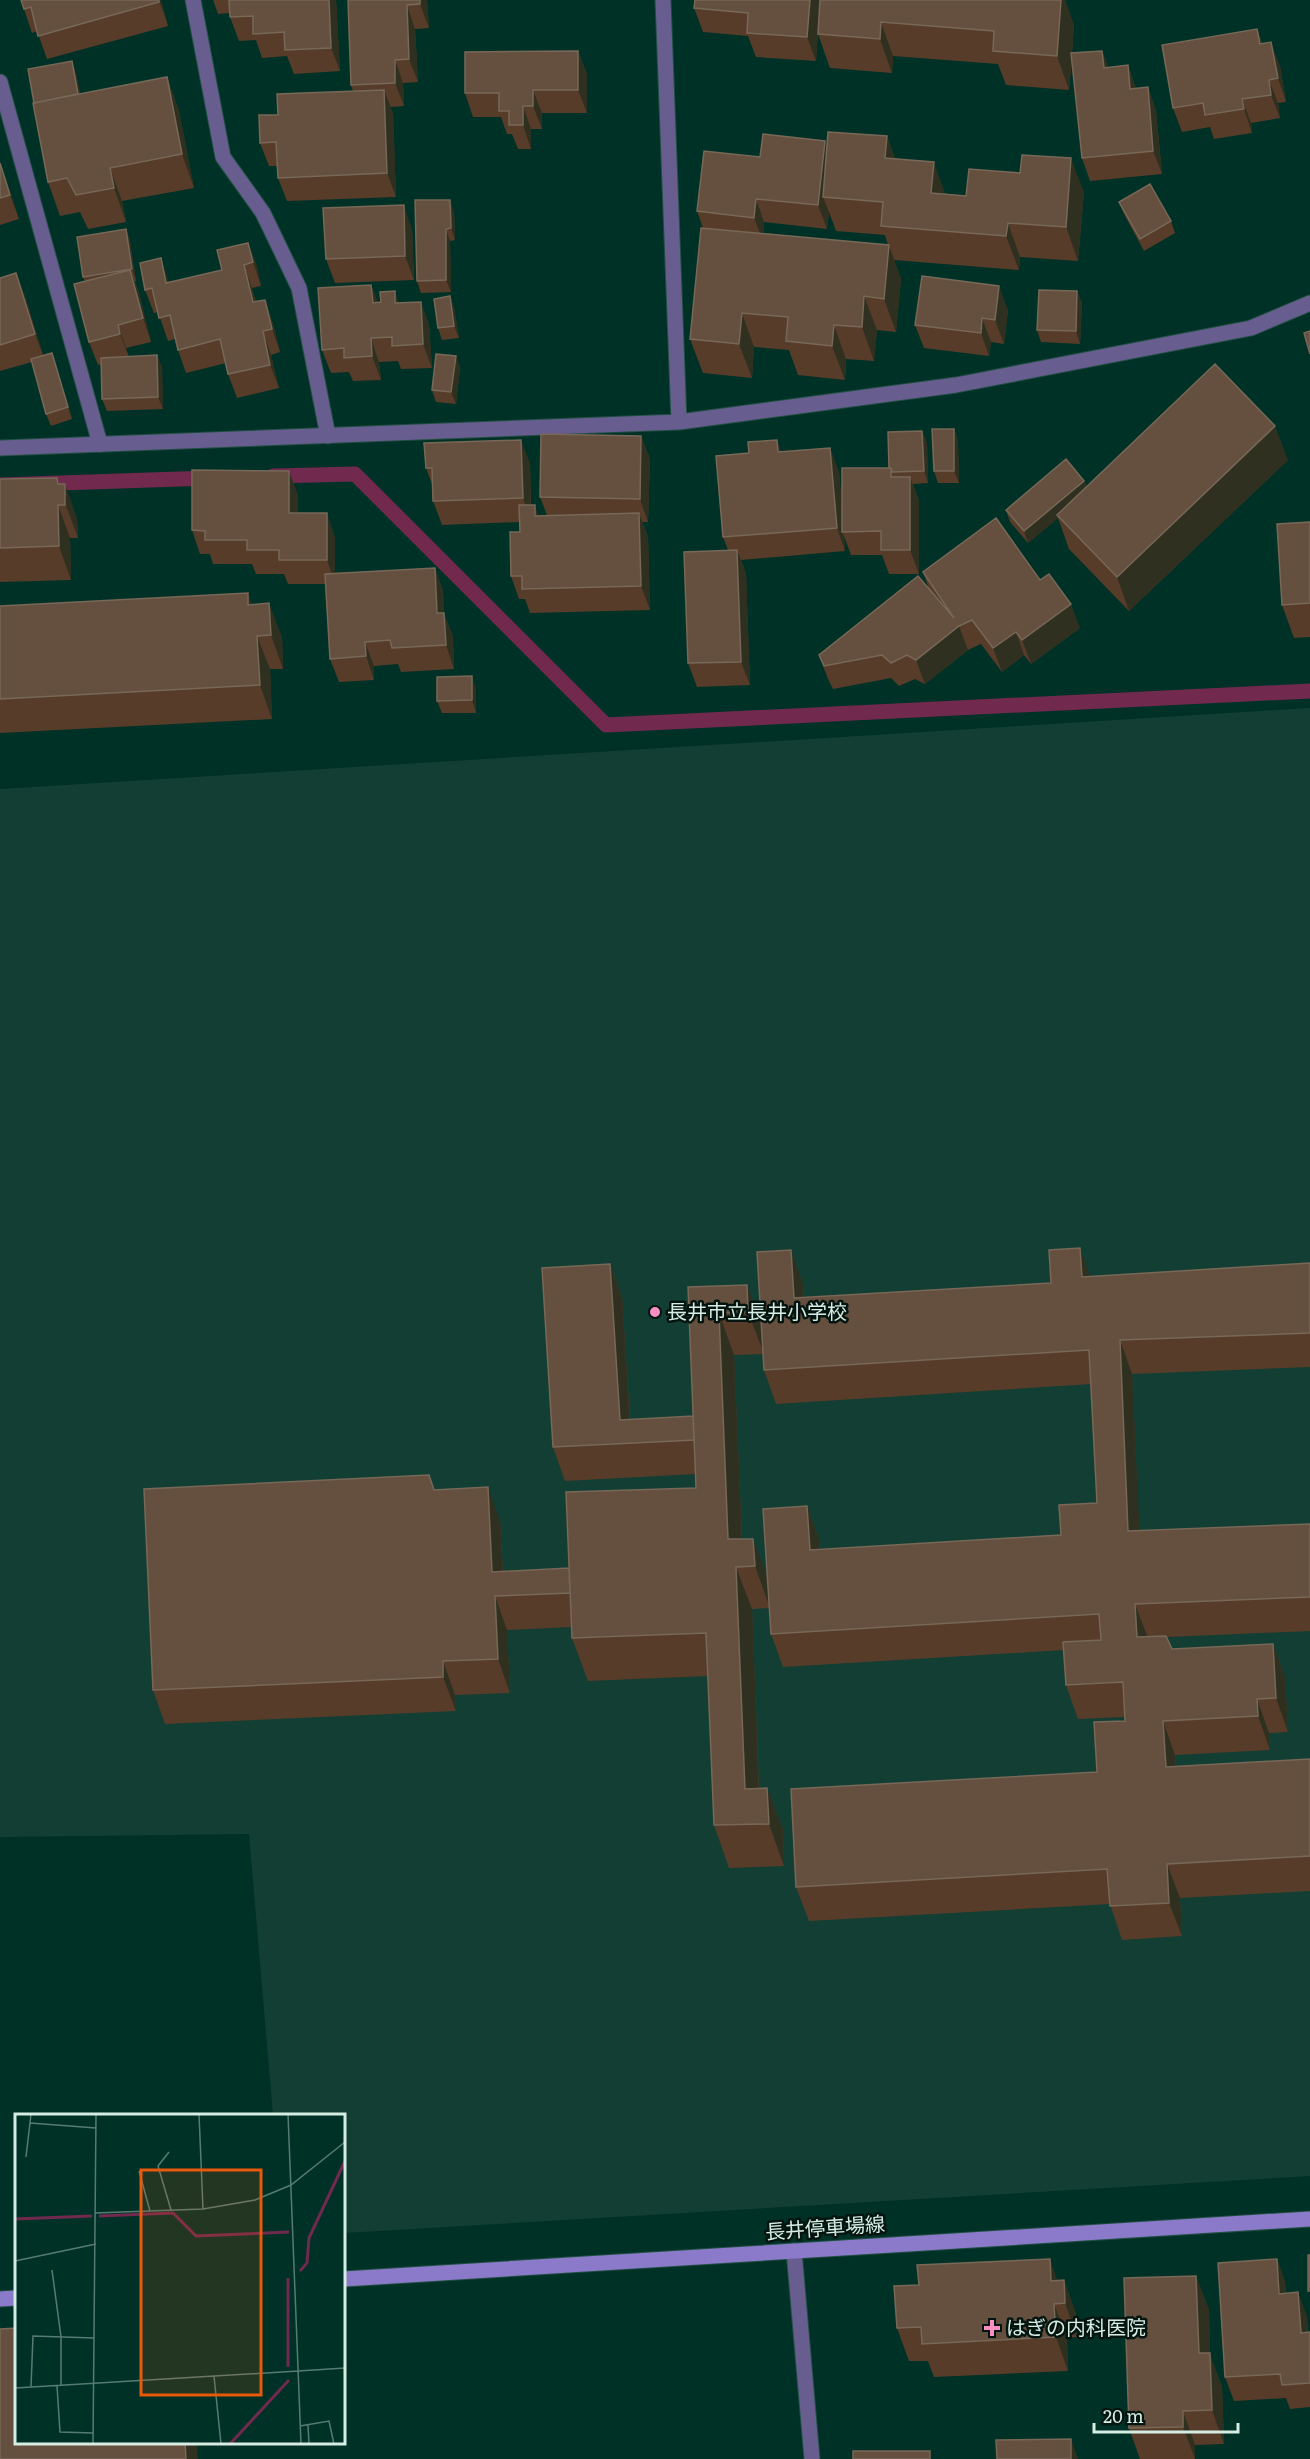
<svg xmlns="http://www.w3.org/2000/svg" width="1310" height="2459" viewBox="0 0 1310 2459" font-family="Literata,'Noto Sans JP',serif">
  <style>
    .built { fill: #133e33 }
    .lines { fill: none; stroke-linecap: round; stroke-linejoin: round }
    .stream { stroke: #72294e; stroke-width: 15 }
    .lane-casing { stroke: #224f44; stroke-width: 17 }
    .street-casing { stroke: #224f44; stroke-width: 17 }
    .secondary-casing { stroke: #224f44; stroke-width: 17 }
    .lane { stroke: #675e8f; stroke-width: 15 }
    .street { stroke: #675e8f; stroke-width: 15 }
    .secondary { stroke: #8a7ac9; stroke-width: 15 }
    .wall { fill: #583c2a; fill-rule: evenodd }
    .shaded-wall { fill: #2f3020 }
    .building { fill: #654f3e; stroke: #776858; stroke-width: 1.5 }
    .poi-dot { fill: #fc8fc1; stroke: #041510; stroke-width: 2 }
    .labels { text-anchor: middle; stroke-width: 5; stroke-linejoin: round; paint-order: stroke }
    .poi-label { font-size: 20px; fill: #d6ede4; stroke: #041510; text-anchor: start }
    .street-label { font-size: 20px; fill: #d6ede4; stroke: #041510 }
    .inset-river { fill: none; stroke: #72294e; stroke-width: 3 }
    .inset-road { fill: none; stroke: #567c72; stroke-width: 1.5 }
    .view { fill: #e8590c; fill-opacity: 0.15; stroke: #e8590c; stroke-width: 3 }
    .inset-edge { fill: none; stroke: #d6ede4; stroke-width: 3 }
  </style>
  <rect width="100%" height="100%" fill="#003126"/>
  <path class="built" d="M1310,708V2176L344,2233V2116L273,2115L249,1834L0,1837V789Z"/>
  <g class="lines">
    <path class="stream" d="M273,476L355,474L606,725L1310,691
      M0,485L210,478"/>
    <defs>
      <path id="lane" d="M193,0L223,157L263,213L299,288L328,436
        M0,82L100,444"/>
      <path id="street" d="M663,0L679,422
        M0,448L679,422L956,385L1251,328L1310,303
        M794,2251L812,2459"/>
      <path id="secondary" d="M344,2279L1310,2219
        M0,2299L16,2298"/>
    </defs>
    <use href="#lane" class="lane-casing"/>
    <use href="#street" class="street-casing"/>
    <use href="#secondary" class="secondary-casing"/>
    <use href="#lane" class="lane"/>
    <use href="#street" class="street"/>
    <use href="#secondary" class="secondary"/>
  </g>
  <path class="wall" d="M21,0H161L168,26L47,59L37,31L32,33Z
    M213,0H336L340,71L294,74L287,56L262,58L256,40L239,41L230,17V13L218,14Z
    M348,0H427L429,28L415,29L418,82L403,83L404,106L390,107L393,113L396,197L287,201L278,178L277,166H269L260,143L278,115L353,91L351,85Z
    M820,0L816,61L756,57L748,36L703,32L694,8Z
    M820,0H1065L1074,26L1072,53L1102,51L1108,67L1128,65L1136,89L1148,87L1156,111L1162,174L1090,181L1082,158L1072,57L1069,90L1006,85L998,64L893,56L892,73L830,68L818,34Z
    M1257,29L1262,43L1280,66L1286,102L1278,103L1280,118L1251,123L1252,133L1214,139L1210,127L1182,132L1173,108Z
    M578,51L587,74V113H542V129H531V149H518L512,134H507L501,117H473L465,93Z
    M76,73L80,94L167,77L179,111L194,188L122,201L126,222L88,229L80,212L60,216L48,182Z
    M887,136L895,159L946,194L966,196L1084,192L1078,261L1020,257L1019,270L894,260L901,279L896,332L877,330L874,361L846,359L845,380L798,375L789,350L754,347L752,378L703,373L690,339L703,228L697,211L760,157ZM829,212L836,231L885,235L888,245L763,233L764,222L827,229Z
    M0,162L19,219L0,225Z
    M1119,202L1171,221L1175,233L1144,251L1124,214Z
    M454,212L455,240L450,241L451,292L421,293L417,281Z
    M126,229L130,241L136,281L135,282L139,293L151,342L126,348L129,357L157,355L162,368L163,409L107,411L102,399L101,364L98,365L89,342L85,281L83,277Z
    M412,229L414,280L335,283L326,259Z
    M248,243L257,267L261,286L252,288L256,302L265,300L273,324L280,352L271,355L279,388L237,398L228,374L226,363L186,373L178,350L175,339L168,341L158,312L154,313L145,290L169,283L222,270Z
    M0,278L25,296L43,355L52,353L72,419L51,426L46,414L32,362L0,371Z
    M371,285L378,303H399L421,302L429,325L432,368L401,369L398,361L379,362L381,380L353,381L349,372L331,373L322,350Z
    M1077,291L1082,303L1080,344L1041,342L1037,330Z
    M450,296L454,308L459,338L442,340L438,328Z
    M1008,310L1004,344L991,342L989,356L924,348L915,325Z
    M456,356L460,368L456,404L436,402L432,390Z
    M954,429L958,441L959,483H938L934,471Z
    M922,431L927,443L928,483L913,484L919,501V574H889L882,555H851L844,536L845,551L741,560L746,574L750,685L697,687L688,663L728,550L723,537L781,452L839,471L842,512L889,468Z
    M641,436L650,459L648,522H642L648,537L650,610L530,613L525,599H519L511,576L520,532L519,522L442,525L433,501V487L426,468L530,463L531,505L539,516L547,515L540,497Z
    M1288,460L1129,611L1069,549L1058,518L1028,543L1010,522L1006,510L1084,481L1087,487Z
    M0,479L59,484L77,518L78,538H70L71,580L0,582Z
    M298,495V513L335,537V573L435,568L443,591L444,614L453,637L454,669L401,672L398,664L374,666V680L339,682L330,659L326,584H288L284,574H256L252,564H213L210,554H200L192,530Z
    M1310,522V637L1294,638L1282,605Z
    M923,572L1040,580L1080,628L1031,664L1024,655L1002,672L981,644L968,650L925,684L915,679L899,686L891,678L833,689L828,679L819,655L929,589Z
    M252,604L282,637L283,669H270L272,719L0,733V606Z
    M476,689V713H442L437,701Z
    M1310,1263V1367L1132,1374L1139,1531L1310,1524V1631L1167,1637L1172,1649L1273,1644L1285,1678L1288,1732L1269,1733L1270,1750L1175,1755L1176,1766L1310,1759V1891L1180,1898L1182,1936L1122,1940L1110,1904L809,1921L796,1887L1097,1772L1125,1721V1717L1078,1719L1066,1685L1064,1650L783,1667L771,1634L770,1608L752,1609L759,1788H767L783,1830L784,1866L729,1868L714,1825L708,1676L588,1681L572,1638V1627L507,1630L510,1693L455,1695L456,1711L165,1724L153,1690L434,1490L500,1521L503,1571L569,1568L696,1488L695,1474L565,1481L553,1447L610,1264L622,1297L630,1420L693,1416L688,1287L747,1285L761,1324L803,1284L804,1297L1051,1283L1090,1277ZM763,1354L764,1370L776,1404L1091,1384L1097,1503L1061,1535L820,1550L819,1540L807,1506L768,1578L742,1539L734,1355Z
    M1277,2259L1285,2282L1286,2293L1307,2316L1308,2333L1310,2332V2407L1290,2409L1286,2398L1234,2401L1225,2377Z
    M1196,2276L1209,2310L1210,2355L1222,2387L1224,2444L1195,2445V2459H1140L1129,2428Z
    M1058,2280H1064L1076,2314L1077,2337L1067,2338L1068,2371L934,2377L928,2361H909L897,2328Z"/>
  <path class="shaded-wall" d="M159,0H161L168,26Z
    M329,0H336L340,71L331,48Z
    M420,0H427L429,28L420,4Z
    M810,0H820L816,61L807,37Z
    M1061,0H1065L1074,26L1069,90L1057,56Z
    M407,5L415,29L418,82L409,59Z
    M881,22L893,56L892,73L880,39Z
    M1257,29L1266,53L1260,44Z
    M1271,42L1280,66L1286,102L1278,78Z
    M578,51L587,74V113L578,90Z
    M1102,51L1111,74L1104,68Z
    M395,60L403,83L404,106L395,83Z
    M72,61L76,73L84,113L80,101Z
    M1128,65L1136,89H1130Z
    M167,77L179,111L194,188L182,154Z
    M1269,80L1278,103L1280,118L1271,95Z
    M1148,87L1156,111L1162,174L1153,151Z
    M384,90L393,113L396,197L387,173Z
    M533,90L542,113V129L533,106Z
    M1242,99L1251,123L1252,133L1244,109Z
    M523,106L531,129V149L523,125Z
    M887,136L899,170L885,158Z
    M825,141L834,165L823,197L829,212L827,229L818,205Z
    M1071,158L1084,192L1078,261L1066,227Z
    M0,162L19,219L10,195Z
    M934,162L946,196L931,193Z
    M110,168L122,201L126,222L114,188Z
    M756,199L764,222L763,241L754,218Z
    M450,200L454,212L455,240L451,228Z
    M404,205L412,229L414,280L405,256Z
    M1008,223L1020,257L1019,270L1006,236Z
    M126,229L130,241L136,281L132,269Z
    M446,229L450,241L451,292L446,280Z
    M248,243L257,267L261,286L253,262Z
    M889,245L901,279L896,332L884,299Z
    M161,258L169,282L175,307L166,283Z
    M244,265L252,288L261,326L253,302Z
    M130,270L139,293L151,342L143,318Z
    M16,273L25,296L44,358L35,334Z
    M371,285L380,308L373,303Z
    M999,286L1008,310L1004,344L995,320Z
    M395,291L403,315L395,303Z
    M1077,291L1082,303L1080,344L1076,331Z
    M450,296L454,308L459,338L454,326Z
    M864,296L877,330L874,361L862,327Z
    M265,300L273,324L280,352L272,329Z
    M421,302L429,325L432,368L423,344Z
    M742,313L754,347L752,378L739,344Z
    M982,318L991,342L989,356L981,333Z
    M118,325L126,348L129,357L120,334Z
    M834,325L846,359L845,380L832,346Z
    M263,331L271,355L279,388L270,365Z
    M371,338L379,362L381,380L372,356Z
    M52,353L56,365L72,419L68,407Z
    M157,355L162,368L163,409L158,397Z
    M456,356L460,368L456,404L451,392Z
    M1275,426L1288,460L1129,611L1117,577Z
    M954,429L958,441L959,483L954,471Z
    M922,431L927,443L928,483L924,471Z
    M641,436L650,459L648,522L640,499Z
    M521,440L530,463L531,522L523,498Z
    M777,440L785,463L778,452Z
    M830,448L839,471L844,532H842L844,536L845,551L837,528Z
    M289,471L298,495V537L289,513Z
    M910,477L919,501V574L910,550Z
    M57,478L65,500V484L77,518L78,538L58,484Z
    M1084,481L1089,493L1057,515L1058,518L1028,543L1024,531Z
    M58,505L70,538L71,580L59,546Z
    M535,505L543,529L535,516Z
    M327,513L335,537V584L327,560Z
    M639,513L648,537L650,610L641,586Z
    M737,550L746,574L750,685L741,662Z
    M435,568L443,591L444,614L453,637L454,669L446,645L437,613Z
    M248,593L260,627L248,605Z
    M269,603L282,637L283,669L271,635Z
    M1071,604L1080,628L1031,664L1022,640Z
    M959,626L968,650L925,684L916,660Z
    M1016,632L1024,655L1002,672L993,648Z
    M257,636L270,669L272,719L260,685Z
    M365,642L374,666V680L366,656Z
    M472,676L476,689V713L472,700Z
    M1080,1248L1092,1282L1082,1277Z
    M791,1250L803,1284L806,1332L794,1298Z
    M610,1264L622,1297L631,1443L620,1420Z
    M747,1285L763,1327L764,1354L748,1312Z
    M719,1313L734,1355L743,1566L728,1539Z
    M1120,1340L1132,1374L1141,1565L1128,1531Z
    M488,1487L500,1521L504,1596L492,1572Z
    M807,1506L819,1540L822,1584L810,1550Z
    M753,1539L769,1581L770,1608L755,1566Z
    M736,1567L752,1609L760,1824L745,1789Z
    M495,1596L507,1630L510,1693L498,1659Z
    M1135,1604L1148,1638L1137,1637Z
    M1273,1644L1285,1678L1288,1732L1276,1698Z
    M443,1661L455,1695L456,1711L443,1677Z
    M1257,1699L1269,1733L1270,1750L1258,1716Z
    M1163,1721L1175,1755L1178,1801L1166,1767Z
    M767,1788L783,1830L784,1866L769,1824Z
    M1167,1864L1180,1898L1182,1936L1169,1903Z
    M1050,2259L1062,2293L1051,2281Z
    M1277,2259L1285,2282L1288,2318L1279,2294Z
    M1196,2276L1209,2310L1210,2355L1222,2387L1224,2444L1212,2410L1199,2353Z
    M1064,2280L1076,2314L1077,2337L1065,2303Z
    M1298,2292L1307,2316L1309,2357L1301,2333Z
    M1054,2304L1067,2338L1068,2371L1056,2337Z
    M1183,2411L1195,2445V2459L1183,2427Z
    M1071,2439L1078,2459H1071Z
    M185,2442H197L198,2459H186Z"/>
  <path class="building" d="M21,0H159V2L38,36L31,7L24,9Z
    M229,0H329L331,48L285,50L284,32L253,34V16L230,17Z
    M348,0H420V4L407,5L409,59L395,60V83L351,85Z
    M695,0H810L807,37L747,33L748,13L694,8Z
    M820,0H1061L1057,56L993,51L994,31L881,22L880,39L818,34Z
    M1257,29L1260,44L1271,42L1278,78L1269,80L1271,95L1242,99L1244,109L1205,115L1203,103L1173,108L1162,45Z
    M578,51V90H533V106H523V125H509V111H499V93H465V52Z
    M1102,51L1104,68L1128,65L1130,89L1148,87L1153,151L1082,158L1071,53Z
    M72,61L78,94L34,103L28,69Z
    M167,77L182,154L110,168L114,188L76,195L67,178L48,182L33,103Z
    M384,90L387,173L278,178L276,142L260,143L259,115H278L277,94Z
    M828,132L887,136L885,158L934,162L931,193L966,196L969,169L1020,173L1022,155L1071,158L1066,227L1008,223L1006,236L881,226L883,202L823,197Z
    M763,134L825,141L818,205L756,199L754,218L697,211L704,151L760,157Z
    M0,163L10,195L0,198Z
    M1150,184L1171,221L1140,239L1119,202Z
    M415,200H450L451,228L446,229V280L417,281Z
    M404,205L405,256L326,259L323,208Z
    M701,228L889,245L884,299L864,296L862,327L834,325L832,346L786,341L788,317L742,313L739,344L690,339Z
    M126,229L132,269L83,277L77,237Z
    M248,243L253,262L244,265L253,302L265,300L272,329L263,331L270,365L228,374L220,339L178,350L170,315L159,318L152,288L145,290L140,263L161,258L166,283L222,270L217,250Z
    M130,270L143,318L118,325L120,334L89,342L74,284Z
    M16,273L35,334L0,345V278Z
    M922,276L999,286L995,320L982,318L981,333L915,325Z
    M371,285L373,303L381,302L380,292L395,291V303L421,302L423,344L392,346V337L371,338L372,356L344,358V348L322,350L318,288Z
    M1039,290L1077,291L1076,331L1037,330Z
    M450,296L454,326L438,328L434,299Z
    M1310,331V354L1304,333Z
    M52,353L68,407L46,414L31,359Z
    M436,354L456,356L451,392L432,390Z
    M157,355L158,397L102,399L101,358Z
    M1215,364L1275,426L1117,577L1057,515Z
    M932,429H954V471H934Z
    M922,431L924,471L892,472L891,468H889L888,432Z
    M541,434L641,436L640,499L540,497Z
    M521,440L523,498L433,501L432,468H426L424,443Z
    M777,440L778,452L830,448L837,528L723,537L716,456L749,453L748,442Z
    M1066,459L1084,481L1024,531L1006,510Z
    M842,468H891V477H910V550H881V531L842,532Z
    M192,470L289,471V513H327V560H279V550H247V540H205V531L192,530Z
    M57,478L58,484H65V505H58L59,546L0,548V479Z
    M519,505H535V516L639,513L641,586L522,589V576H511L510,532H520Z
    M996,518L1040,580L1049,574L1071,604L1022,640L1016,632L993,648L972,620L959,626L916,660L907,655L891,663L882,655L824,666L819,655L918,576L954,618L923,572Z
    M1310,522V603L1282,605L1277,524Z
    M737,550L741,662L688,663L684,552Z
    M435,568L437,613H444L446,645L392,648L390,640L365,642L366,656L330,659L325,574Z
    M248,593V605L269,603L271,635L257,636L260,685L0,699V606Z
    M472,676V700L437,701V677Z
    M1080,1248L1082,1277L1310,1263V1333L1120,1340L1128,1531L1310,1524V1597L1135,1604L1137,1637L1166,1636L1172,1649L1273,1644L1276,1698L1257,1699L1258,1716L1163,1721L1166,1767L1310,1759V1856L1167,1864L1169,1903L1110,1906L1107,1869L796,1887L791,1789L1097,1772L1094,1722L1125,1721L1123,1682L1066,1685L1063,1642L1101,1640L1099,1614L771,1634L763,1509L807,1506L810,1550L1061,1535L1059,1505L1097,1503L1089,1350L764,1370L757,1252L791,1250L794,1298L1051,1283L1049,1250Z
    M610,1264L620,1420L693,1416L694,1440L553,1447L542,1268Z
    M747,1285L748,1312L719,1313L728,1539H753L755,1566L736,1567L745,1789L767,1788L769,1824L714,1825L706,1633L572,1638L566,1492L696,1488L688,1287Z
    M429,1475L434,1490L488,1487L492,1572L569,1568L570,1593L495,1596L498,1659L443,1661V1677L153,1690L144,1489Z
    M1308,2255H1310V2291H1308Z
    M1050,2259L1051,2281L1064,2280L1065,2303L1054,2304L1056,2337L922,2344L921,2327L897,2328L894,2286L919,2285L917,2265Z
    M1277,2259L1279,2294L1298,2292L1301,2333L1310,2332V2383L1282,2385L1280,2374L1225,2377L1218,2263Z
    M1196,2276L1199,2353H1210L1212,2410L1183,2411V2427L1129,2428L1124,2278Z
    M16,2328V2442H185L186,2459H0V2329Z
    M1071,2439V2459H997L996,2440Z
    M853,2451H930V2459H853Z"/>
  <g class="poi-dot">
    <circle cx="655" cy="1312" r="6"/>
    <path d="M989 2319h6v6h6v6h-6v6h-6v-6h-6v-6h6z"/>
  </g>
  <g class="labels">
    <g class="poi-label">
      <text x="667" y="1319">長井市立長井小学校</text>
      <text x="1006" y="2335">はぎの内科医院</text>
    </g>
    <g class="street-label">
      <text transform="translate(825 2228) rotate(-4)" y="7">長井停車場線</text>
    </g>
  </g>
  <g transform="translate(15 2114)">
    <rect width="330" height="330" fill="#003126"/>
    <path class="inset-river" d="M84,102L158,99L181,122L274,118M0,105L77,102M285,157L292,149L294,124L330,47M273,253V164M215,330L274,266"/>
    <path class="inset-road" d="M184,0L188,95M273,0L286,330M15,9L81,14M154,38L143,52L156,96M11,43L16,0M124,57L135,97M80,99L188,95L240,86L276,71L330,28M0,147L81,130M37,156L46,223V272M283,257L330,254M199,262L206,330M42,272L45,318L78,319M16,273L18,222L79,224M0,274L283,257M293,311L294,330M285,312L314,307L319,330M78,330L81,0"/>
    <path class="view" d="M126,56H246V281H126Z"/>
    <rect width="330" height="330" class="inset-edge"/>
  </g>
  <path d="M1094 2423v9h144v-9" fill="none" stroke="#d6ede4" stroke-width="3"/>
  <text x="1103" y="2423" font-size="18" fill="#d6ede4" stroke="#041510" stroke-width="4.5" paint-order="stroke">20 m</text>
</svg>
